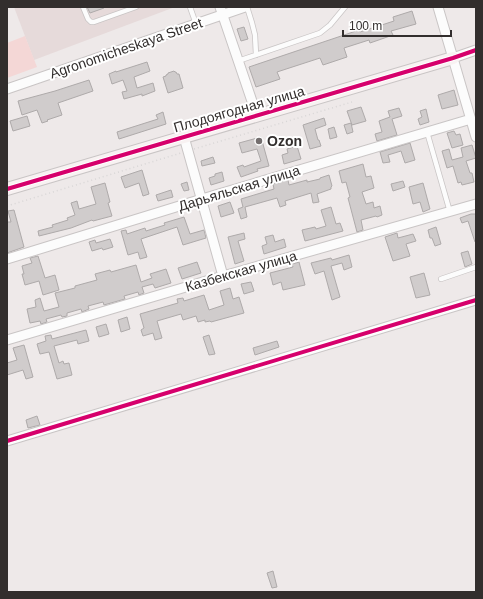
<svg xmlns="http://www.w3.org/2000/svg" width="483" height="599" viewBox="0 0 483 599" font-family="Helvetica,sans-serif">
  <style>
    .built { fill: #e6dada }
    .green { fill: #f4d7d6 }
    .building { fill: #d0cccc; stroke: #aeaaaa }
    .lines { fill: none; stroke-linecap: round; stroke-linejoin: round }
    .lane-casing { stroke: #c9c5c5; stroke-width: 6 }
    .street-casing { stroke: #c9c5c5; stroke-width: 11 }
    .secondary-casing { stroke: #c9c5c5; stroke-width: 14 }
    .path { stroke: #d8d6d6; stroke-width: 1.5; stroke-dasharray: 1 3; stroke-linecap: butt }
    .lane { stroke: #fcfcfc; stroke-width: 4.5 }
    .street { stroke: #fcfcfc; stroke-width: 9 }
    .secondary { stroke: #f8f2f2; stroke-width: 12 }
    .cycleway-casing { stroke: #fff; stroke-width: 6 }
    .cycleway { stroke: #d6006c; stroke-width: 4 }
    .poi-dot { fill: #746f6f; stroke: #fff; stroke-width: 1.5 }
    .labels { text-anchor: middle; stroke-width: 4; stroke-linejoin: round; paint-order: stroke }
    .street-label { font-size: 14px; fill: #322e2d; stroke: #fff }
    .poi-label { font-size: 14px; font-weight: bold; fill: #322e2d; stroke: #fff; text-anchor: start }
  </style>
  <rect width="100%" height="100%" fill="#eee9e9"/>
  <path class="built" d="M14,7H175L34,60Z"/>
  <path class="green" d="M25,36L37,67L7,78V43Z"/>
  <path class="building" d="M87,7H104V8L90,13Z
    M412,11L416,24L391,31L393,35L370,43L369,40L344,48L347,57L323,65L320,58L277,72L280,79L256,87L249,67L359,30L360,32L394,21L393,17Z
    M244,27L248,39L241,41L237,29Z
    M147,62L150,71L134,77L137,88L153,83L155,91L142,96V94L124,99L122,92L127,91L123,80L112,84L109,74L116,71V72Z
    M174,71L175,72H176L177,74H179L183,88L168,93L163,77L166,76V75L168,74V73Z
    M89,80L93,91L58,103L62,115L47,120L48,121L42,123L37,110L22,115L18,101L55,91Z
    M454,90L458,105L442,109L438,95Z
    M361,107L366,121L352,125L347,111Z
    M399,108L402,116L392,119L397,135L377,141L375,134L382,132L379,121L390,117L388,111Z
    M426,109L429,122L420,125L418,119L422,117L420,111Z
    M163,112L166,124L119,139L117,132L158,119L156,115Z
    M27,116L30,126L13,131L10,121Z
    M324,118L326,125L315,129L318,140H319L321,146L310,149L303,125Z
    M351,123L353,132L347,134L344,125Z
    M334,127L337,137L330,139L328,129Z
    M454,131L456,135L460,134L463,145L452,148L447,133Z
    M261,137L269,166L257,169L258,171L241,177L237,167L243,165L244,167L261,161L257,149L242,153L239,143Z
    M410,143L415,160L405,163L401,151L388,155L390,162L383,163L380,152Z
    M472,145L476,158L466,161L470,173H472L474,182L462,185L461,182L458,183L453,166L447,168L442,151L449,149L452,160L463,157L461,148Z
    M297,146L301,159L284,164L282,155L288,153L287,149Z
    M213,157L215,163L202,166L201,161Z
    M363,164L366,177L371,176L374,188L362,192L366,204L373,202L374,208L380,206L382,215L377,217L376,216L361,220L363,230L357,232L348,198L350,197L346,182L342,183L339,171Z
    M142,170L149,194L143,196L139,183L125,188L121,177Z
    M222,172L224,181L211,185L209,178L215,176V174Z
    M329,175L332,186L331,187V189L317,194L319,202L313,203L311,193L285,201L286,205L280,207L277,198L245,207L247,217L241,219L238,209L243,207L241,199L274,189L273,184L288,180L289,185L307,180V182L320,179V178Z
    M403,181L405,187L393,191L391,184Z
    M187,182L189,190L184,191L181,184Z
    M105,183L110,202L108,203L112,216L93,221L92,220L71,228L39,236L38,231L53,227L52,225L68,220L67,218L75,215L71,203L77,201L79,209L96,204L91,187Z
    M423,183L430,209L423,212L420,202L413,204L409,187Z
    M171,190L173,197L158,201L156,195Z
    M230,202L234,213L221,217L218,206Z
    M331,207L336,224L340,223L343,231L305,241L302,230L315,227L316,229L326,226L321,210Z
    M14,210L24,247L7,253V222H11L8,211Z
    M471,214H476V242H475L468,221L462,223L460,218Z
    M184,217L190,234L204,230L206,238L183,245L177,227L141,239L147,257L140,259L138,252L128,255L121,231L126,230L127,234L145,228L146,231L165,225L164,223Z
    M436,227L441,244L435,246L432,238H430L428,230Z
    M244,233L245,239L238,241L244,261L235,264L228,237Z
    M397,233L398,238L413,234L416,241L406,244L410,256L393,261L385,237Z
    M273,235L275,242L284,239L286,247L264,254L262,246L267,244L265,237Z
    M110,239L113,247L103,250L102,248L92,251L89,242L95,240L96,243Z
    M468,251L472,264L465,267L461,253Z
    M349,255L352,267L344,270L342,263L331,266L340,297L332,300L324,271L315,274L311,263L331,258L332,260Z
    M38,256L45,278L55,275L59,290L43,295L39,281L25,285L22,274H24L22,266L32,263L30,258Z
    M197,262L201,273L182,279L178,268Z
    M299,262L305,285L283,290L281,282L273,285L270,273L293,267L292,264Z
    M136,265L141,282L152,278L150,274L166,269L171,283L155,288L153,284L142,287L144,293L139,295L138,292L124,296L125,299L104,305L103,302L88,306L89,309L82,312L81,309L67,313V316L62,317L61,315L46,319L47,322L41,324L40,321L30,323L27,309L36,307L35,300L40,298L44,311L59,307L55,293L75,288V286L97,280L95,274L110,270L111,272Z
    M424,273L430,295L416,298L410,277Z
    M251,282L254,291L244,294L241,284Z
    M230,288L233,299L239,297L244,313L211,322L210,321L205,322V320L198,322L196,316L183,320L181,314L157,321L162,338L155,340L153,333L143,336L141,330L144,328L140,314L178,303L177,299L183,298L184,301L204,295L209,310L224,305L220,291Z
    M127,317L130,329L121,332L118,320Z
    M106,324L109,334L99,337L96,327Z
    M86,330L89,341L78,344L77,340L54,346L59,363L63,361L64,364L69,363L72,375L57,379L49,352L40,354L37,344L46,341L45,336L51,335L52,339Z
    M209,335L215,354L209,355L203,337Z
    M277,341L279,347L255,355L253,348Z
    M24,345L33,377L26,379L23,370L7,375V363L17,360L13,348Z
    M37,416L40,425L28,428L26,420Z
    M273,571L277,587L272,588L267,573Z"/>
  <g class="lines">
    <defs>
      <path id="lane" d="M83,7L88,19L91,22H94L136,7
        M190,7L196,24
        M247,7L252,23L255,35L256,55
        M238,61L320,33L330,25L345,7
        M427,132L450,212
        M441,279L476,267"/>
      <path id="street" d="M220,7L257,116
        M438,7L476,137
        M453,58L476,50
        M7,89L245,7
        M184,137L223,276
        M7,259L202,199L471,119
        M7,340L223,276L476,204
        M7,441L476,300"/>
      <path id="secondary" d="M7,189L453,58"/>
    </defs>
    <use href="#lane" class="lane-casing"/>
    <use href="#street" class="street-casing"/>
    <use href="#secondary" class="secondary-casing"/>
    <path class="path" d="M194,149L352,102
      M7,206L181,153"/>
    <use href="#lane" class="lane"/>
    <use href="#street" class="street"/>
    <use href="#secondary" class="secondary"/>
    <defs>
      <path id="cycleway" d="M7,189L453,58L476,50
        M7,441L476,300"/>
    </defs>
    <use href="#cycleway" class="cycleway-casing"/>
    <use href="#cycleway" class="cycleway"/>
  </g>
  <circle class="poi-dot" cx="259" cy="141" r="4"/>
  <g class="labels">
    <g class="street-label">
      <text transform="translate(126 48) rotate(-19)" y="5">Agronomicheskaya Street</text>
      <text transform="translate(239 109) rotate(-16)" y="5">Плодоягодная улица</text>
      <text transform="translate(239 188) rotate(-17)" y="5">Дарьяльская улица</text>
      <text transform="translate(241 271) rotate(-16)" y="5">Казбекская улица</text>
    </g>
    <g class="poi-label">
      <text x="267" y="146">Ozon</text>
    </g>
  </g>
  <rect width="483" height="599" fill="none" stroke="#322e2d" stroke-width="16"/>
  <path d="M343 30v6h108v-6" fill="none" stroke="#322e2d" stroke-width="2"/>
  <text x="349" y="30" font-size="12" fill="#322e2d" stroke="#ffffff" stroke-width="3" paint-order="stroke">100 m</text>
</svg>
